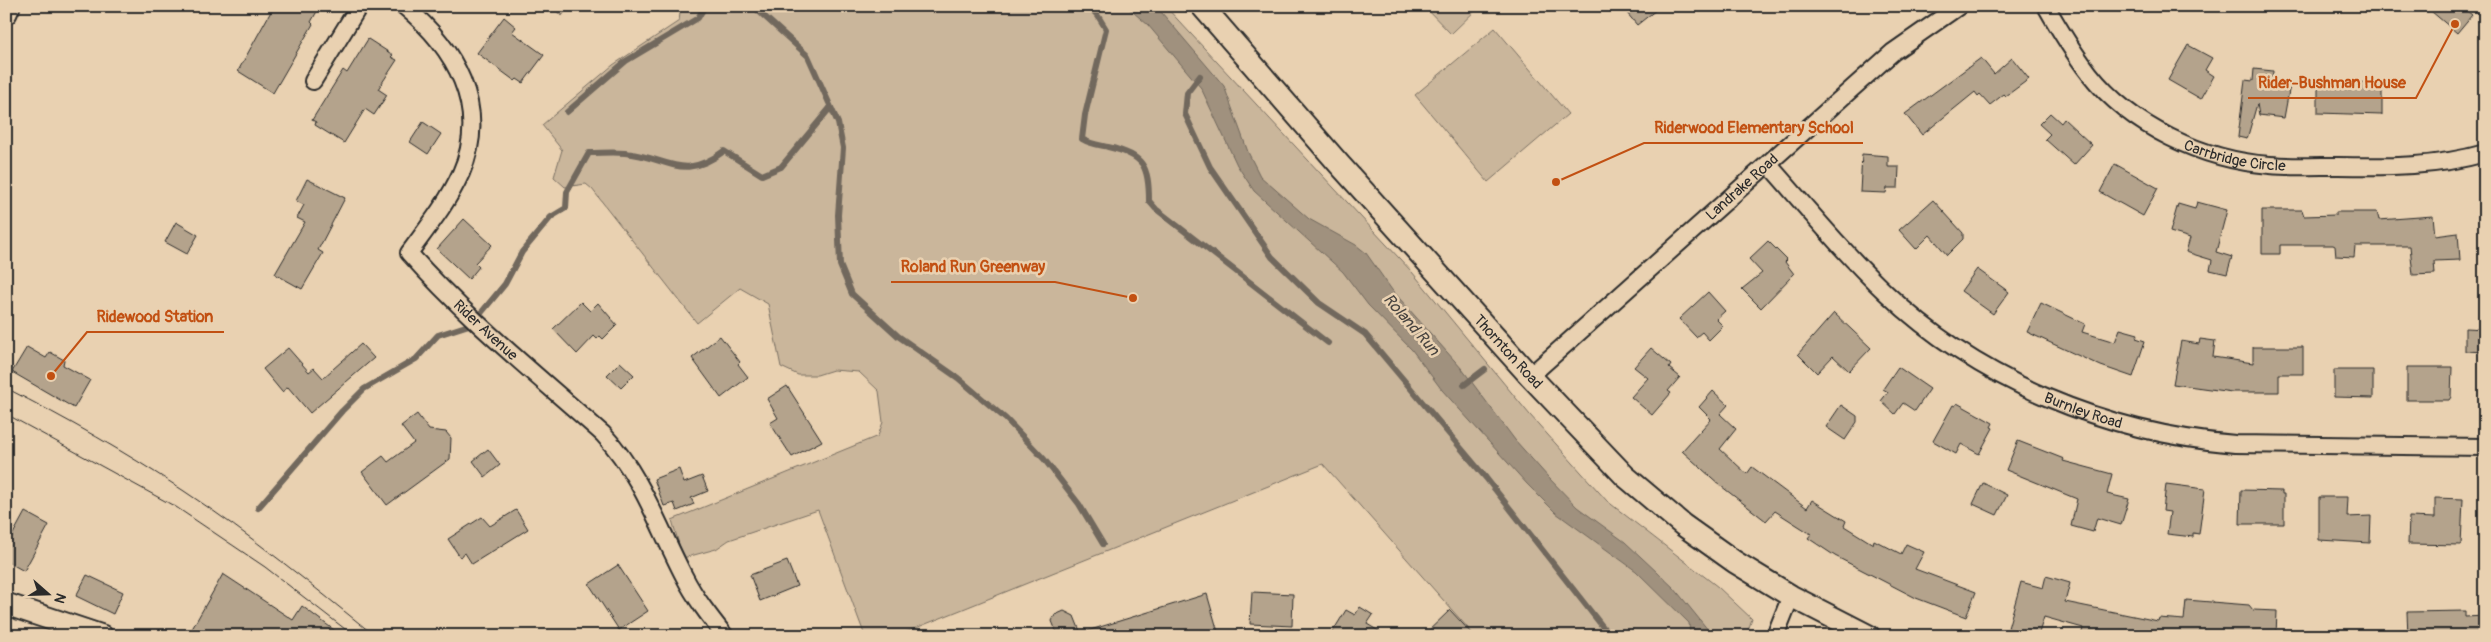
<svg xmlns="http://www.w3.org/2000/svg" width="2491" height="642" viewBox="0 0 2491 642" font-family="Pangolin,sans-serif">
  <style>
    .green { fill: #cab69b; stroke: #7a7063 }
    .water { fill: #a0917e; stroke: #71685d }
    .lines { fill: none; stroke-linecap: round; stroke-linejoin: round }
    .stream { stroke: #71685d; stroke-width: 6 }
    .building { fill: #b4a38c; stroke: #2b2b2b }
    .minor-casing { stroke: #2b2b2b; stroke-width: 20 }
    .tertiary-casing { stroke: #2b2b2b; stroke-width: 25 }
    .minor { stroke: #e9d1b1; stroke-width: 16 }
    .tertiary { stroke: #e9d1b1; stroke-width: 21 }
    .tram { stroke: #2b2b2b; stroke-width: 1 }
    .labels { text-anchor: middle; stroke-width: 5; stroke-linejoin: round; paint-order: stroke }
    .street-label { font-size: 15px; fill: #2b2b2b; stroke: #e9d1b1 }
    .water-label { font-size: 16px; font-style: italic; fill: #484440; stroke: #e9d1b1 }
    .leader { fill: none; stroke: #c25012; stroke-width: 2 }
    .callout-dot { fill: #c25012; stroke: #e9d1b1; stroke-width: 2 }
    .callout-label { font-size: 16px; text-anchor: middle; font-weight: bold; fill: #c25012; stroke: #e9d1b1; stroke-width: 5; stroke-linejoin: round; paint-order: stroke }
  </style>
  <rect width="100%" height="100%" fill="#e9d1b1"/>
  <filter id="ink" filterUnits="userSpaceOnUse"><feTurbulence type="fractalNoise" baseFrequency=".02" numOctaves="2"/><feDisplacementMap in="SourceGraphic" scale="10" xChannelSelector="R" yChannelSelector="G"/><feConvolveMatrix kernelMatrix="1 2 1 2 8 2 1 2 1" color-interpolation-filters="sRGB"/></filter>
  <g filter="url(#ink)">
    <path class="green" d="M681,6H1165L1412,272L1530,415L1607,501L1718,587L1752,619L1746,636H1475L1323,464L896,636H865L818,510L729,540L716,549L683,558L672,520L878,436L883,422L879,391L859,372L833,370L817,375H798L781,367L768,304L740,288L697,323L592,189L586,184L565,187L554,177L562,150L542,125L613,65L679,21Z
      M1424,6H1480L1451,34Z
      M1495,28L1568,114L1488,182L1415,95Z"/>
    <path class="water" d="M550,6H569L562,16Z
      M1126,6H1156L1224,86L1248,152L1260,176L1309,219L1356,245L1366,253L1392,290L1462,369L1515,440L1548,477L1577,507L1625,542L1674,588L1713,636H1690L1689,623L1636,571L1556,513L1527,484L1442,390L1412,350L1368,305L1343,272L1254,191L1237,165L1201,88L1148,25Z"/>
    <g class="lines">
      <path class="stream" d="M753,6L808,56L838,123L843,148L838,215L840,265L852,294L898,336L958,378L1006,419L1044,459L1079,504L1103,544
        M1089,6L1098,16L1106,29L1085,115L1082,139C1090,144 1099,145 1108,147C1144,155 1149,166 1149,201L1156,209L1328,343
        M1200,76L1187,93L1185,114L1210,167L1272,257L1319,303L1365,334L1486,478L1610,636
        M567,112L626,61L698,18L705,6
        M1464,385L1485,369
        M258,508L342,411L364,389L416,359L438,335L472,324L505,284L522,252L551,217L566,208L567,192L589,153C601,153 613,152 625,153C668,157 682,183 724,151L762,175L781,167L830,108"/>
    </g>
    <path class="building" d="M274,6H320L311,22L313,24L273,93L238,71Z
      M1621,6H1661L1637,25Z
      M2425,6H2461L2472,15L2457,33Z
      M504,17L516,27L512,32L544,55L523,83L517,79L515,81L477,53Z
      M368,39L393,55L391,57L397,60L378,89L387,95L374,115L365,109L344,143L315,125L316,122L312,120L343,70L347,73Z
      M2188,45L2212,58L2205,70L2214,76L2201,99L2168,80Z
      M1981,58L1994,74L2012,58L2029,79L2006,96L2004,94L1990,105L1980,94L1978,96L1975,92L1922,135L1905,114Z
      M2254,69L2273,71L2272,83L2290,85L2284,118L2259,115L2257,104L2247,139L2238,137L2245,80L2253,81Z
      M2332,80L2382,84V115L2318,113V83H2332Z
      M2050,113L2061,123L2064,119L2092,145L2074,165L2045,139L2050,134L2039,124Z
      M423,122L441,134L428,154L410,142Z
      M1862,154L1888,156V167H1899L1898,188H1887L1886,193L1860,192Z
      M2115,164L2158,188L2143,216L2100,192Z
      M307,179L345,198L318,250L323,253L302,289L275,274L305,222L297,218L304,205L296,201Z
      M1933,200L1963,233V239L1947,255L1930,235L1916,249L1899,230Z
      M2197,202L2227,210L2216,252L2232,257L2227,274L2210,270L2212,260L2186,252L2190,238L2170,232L2178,204L2195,209Z
      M2262,210H2302L2304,216L2336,215V212H2377L2379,220L2433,216L2435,236L2458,233L2460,260L2434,261L2435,274L2413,275L2410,246H2355L2354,257L2336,256L2335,246L2333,245H2280V254H2262Z
      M464,219L492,245L475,263L479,267L469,279L437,249Z
      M176,222L198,235L187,254L165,242Z
      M1768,241L1787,260L1785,262L1794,274L1761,308L1742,289L1762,273L1749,259Z
      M1977,269L2009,292L1993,314L1961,291Z
      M1708,292L1725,311L1716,319L1723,326L1709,340L1702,332L1696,337L1679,319Z
      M581,302L590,311L598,303L617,325L603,339L600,336L597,339L594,336L577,354L553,329Z
      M2041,303L2085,324L2082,332L2115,342L2120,329L2138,334L2136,338L2145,341L2133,377L2101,366L2027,332Z
      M1834,313L1871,348L1849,371L1833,356L1817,373L1798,354Z
      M2465,328L2485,329V352L2465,351Z
      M720,336L740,362L738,364L748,377L721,398L692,358Z
      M2200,339L2215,341L2213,357L2253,363V347H2303V374H2279V392H2232L2173,384L2181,341L2199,344Z
      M361,344L374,358L310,413L288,387L282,392L263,369L288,348L309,372L314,368L323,378Z
      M27,347L46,358L50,352L64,360L63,365L90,380L74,408L12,372Z
      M1651,348L1671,365L1669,368L1680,377L1668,391L1671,393L1652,415L1631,397L1648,378L1634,367Z
      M620,362L634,375L621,388L607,375Z
      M1898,367L1930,389L1915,411L1903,403L1895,414L1881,401L1888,392L1883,389Z
      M2407,367H2452L2451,397L2449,400H2407Z
      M2334,370H2373V398L2334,397Z
      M787,386L822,441L792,457L770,423L778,418L767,399Z
      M1713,391L1728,405L1720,414L1736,429L1720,449L1747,474L1752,467L1807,508L1812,500L1846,521L1844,526L1873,544L1874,540L1901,554L1906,544L1924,552L1915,569L1976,592L1966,617L1916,598L1835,556L1808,538L1811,534L1775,511L1766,521L1721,486L1682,451L1711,419L1699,407Z
      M1957,403L1993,423L1991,427L1993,428L1979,454L1961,444L1956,454L1933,441L1953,405L1955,406Z
      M1841,405L1857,416V422L1845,440L1826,427Z
      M417,414L429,430L446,432L451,438L450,459L387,505L362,472L383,456L388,462L414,443L401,426Z
      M2018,441L2064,459L2063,461L2112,474L2107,494L2129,499L2121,525L2097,518L2093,532L2071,526L2077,499L2006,470Z
      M488,449L500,465L485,477L473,461Z
      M679,469L684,483L702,476L708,491L691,498L694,504L677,511L674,503L664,506L654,479Z
      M1983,483L2007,495L1997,515L1973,504Z
      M2166,484L2205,489L2199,534L2193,533V537L2167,534L2170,512L2163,511Z
      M2241,490L2282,491V494H2284V524H2240Z
      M2319,497H2348L2347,517L2371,516L2370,543L2319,540Z
      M2435,498L2463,499L2461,545L2408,544L2409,517L2435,518Z
      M516,510L528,529L472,564L465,553L460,557L448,539L482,517L490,526Z
      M25,512L49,525L24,571L6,561V547Z
      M787,561L797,586L760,601L750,575Z
      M618,565L648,611L619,630L589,584Z
      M223,574L293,620L302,606L342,636H188Z
      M87,575L123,592L113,614L76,596Z
      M2046,576L2070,583L2065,602L2158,621L2159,618L2184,620L2186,600L2249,605L2253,610L2277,611L2276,636H2081L2083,628L2044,617L2038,636L2008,628L2021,582L2043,588Z
      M1252,592L1293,594L1292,626L1250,624Z
      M1207,594L1218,632L1205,636H1087V631Z
      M1360,607L1373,615L1367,624L1387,636H1330L1346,610L1355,615Z
      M1450,610L1474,636H1423Z
      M1064,611L1074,616L1082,636H1058L1052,621L1055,615Z
      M2465,611V617L2485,616V636H2408L2407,612Z"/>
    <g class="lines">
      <defs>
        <g id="minor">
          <path id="s1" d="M404,6C454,47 490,107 461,173C448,202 428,227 409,253C467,319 537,375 603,434C642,476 658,526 684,576C695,598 710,617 725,636"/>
          <path id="s2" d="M2046,6C2059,29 2073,52 2089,73C2131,127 2203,160 2270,165C2293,167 2316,166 2338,166C2389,167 2436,167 2485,153"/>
          <path d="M313,81L359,6"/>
          <path id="s3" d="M1769,165C1807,208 1844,253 1886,293C1980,382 2107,433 2235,444L2485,447"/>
          <path id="s4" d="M1530,376L1893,52L1959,6"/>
          <path d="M1775,636L1791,596"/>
        </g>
        <g id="tertiary">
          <path id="s5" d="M1202,6L1339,164L1530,376L1625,476L1683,525L1735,562L1791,596L1869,636"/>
          <path d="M6,13L9,6"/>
          <path d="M6,604L102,636"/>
        </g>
      </defs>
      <use href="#minor" class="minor-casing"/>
      <use href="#tertiary" class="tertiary-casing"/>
      <use href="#minor" class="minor"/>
      <use href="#tertiary" class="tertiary"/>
      <path class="tram" d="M6,388C67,419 127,453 184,491C251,535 313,586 375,636
        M6,414L176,507L265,567L354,636"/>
    </g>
  </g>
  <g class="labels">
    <g class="street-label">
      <text dy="5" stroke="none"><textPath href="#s2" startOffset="252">Carrbridge Circle</textPath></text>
      <text dy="5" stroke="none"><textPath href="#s4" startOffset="284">Landrake Road</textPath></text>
      <text dy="5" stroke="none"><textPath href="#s1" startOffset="395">Rider Avenue</textPath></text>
      <text dy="5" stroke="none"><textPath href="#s5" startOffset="462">Thornton Road</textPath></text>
      <text dy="5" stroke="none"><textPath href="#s3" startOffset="405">Burnley Road</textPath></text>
    </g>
    <g class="water-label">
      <text transform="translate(1412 324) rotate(49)" y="6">Roland Run</text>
    </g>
  </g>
  <path class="leader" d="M2455 24L2416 98H2248M1556 182L1644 143H1863M1133 298L1055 282H891M51 376L87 332H224"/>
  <g class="callout-dot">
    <circle cx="2455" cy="24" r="5"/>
    <circle cx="1556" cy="182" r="5"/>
    <circle cx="1133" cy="298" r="5"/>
    <circle cx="51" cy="376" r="5"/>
  </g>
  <g class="callout-label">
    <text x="2332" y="88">Rider-Bushman House</text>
    <text x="1754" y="133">Riderwood Elementary School</text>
    <text x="973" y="272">Roland Run Greenway</text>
    <text x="155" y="322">Ridewood Station</text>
  </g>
  <rect width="2491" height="642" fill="none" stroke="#e9d1b1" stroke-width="25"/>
  <rect x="12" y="12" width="2466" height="617" fill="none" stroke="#2b2b2b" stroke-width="2" filter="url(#ink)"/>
  <g transform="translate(48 594) rotate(110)" stroke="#e9d1b1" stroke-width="4" paint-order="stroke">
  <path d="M0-4L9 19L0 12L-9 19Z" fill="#2b2b2b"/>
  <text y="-8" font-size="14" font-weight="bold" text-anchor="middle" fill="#2b2b2b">N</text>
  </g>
</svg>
